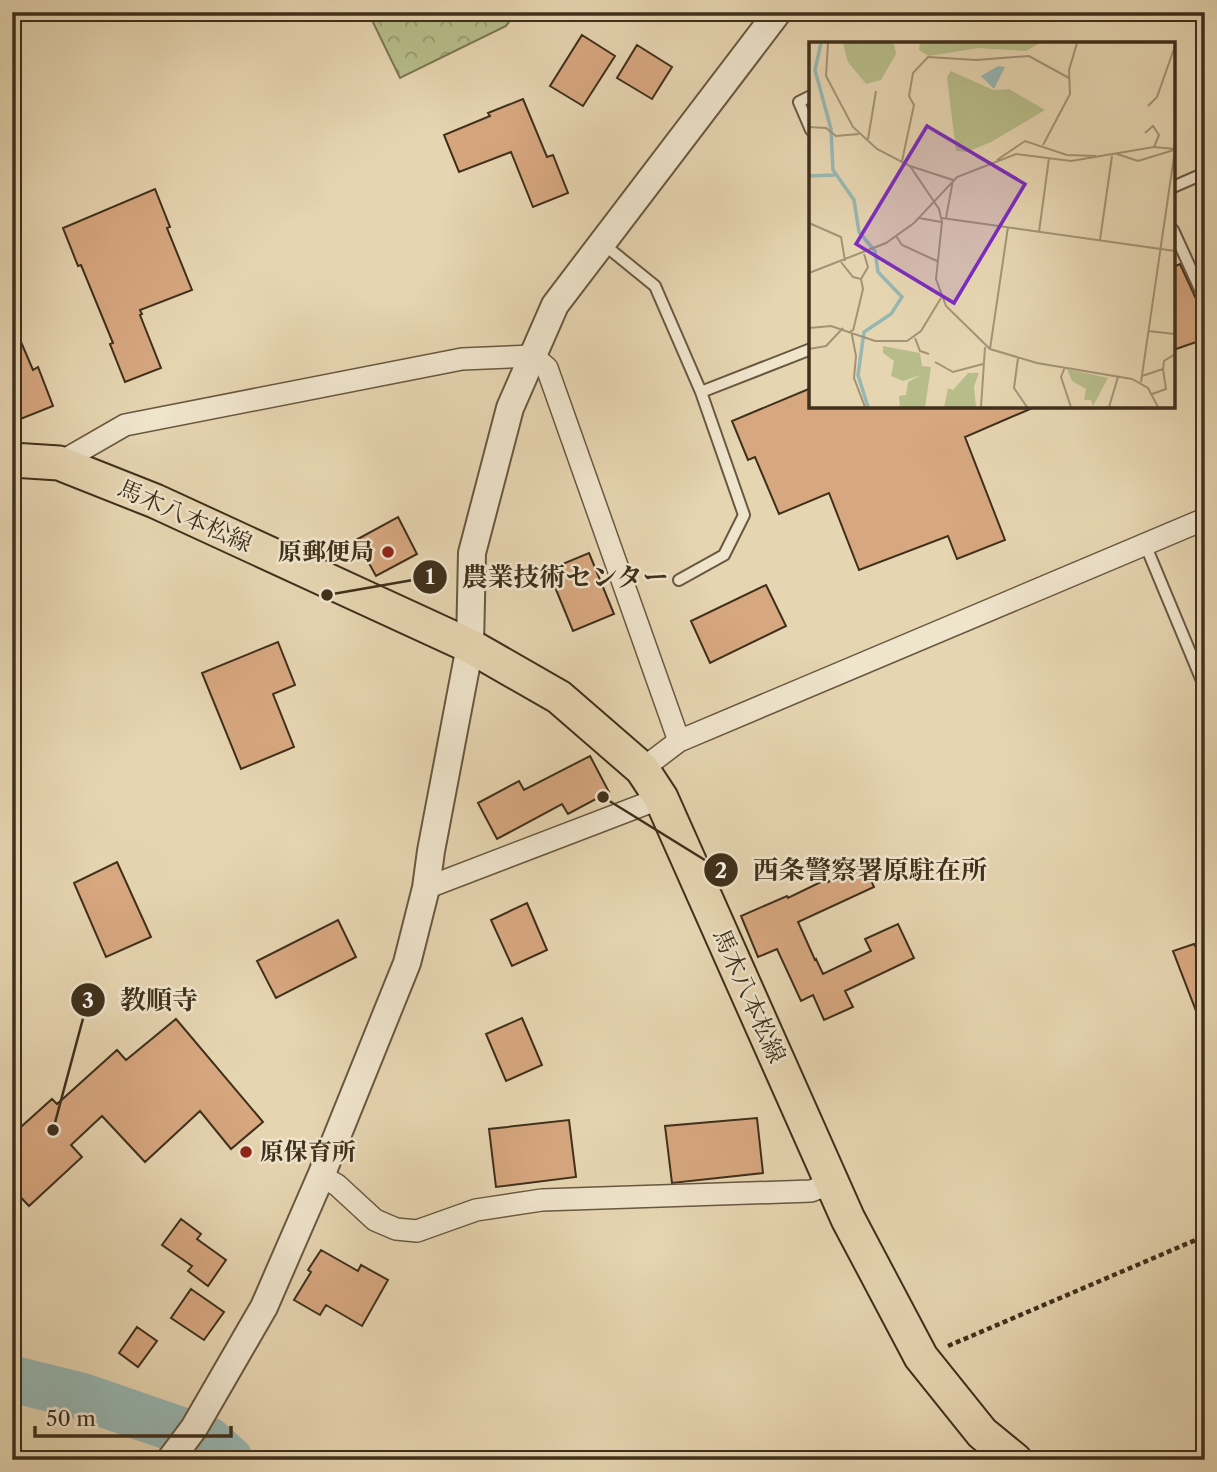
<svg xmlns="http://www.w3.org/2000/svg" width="1217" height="1472" viewBox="0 0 1217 1472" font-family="'Libre Caslon Text','Noto Serif JP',serif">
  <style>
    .forest { fill: url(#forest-crowns); stroke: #7b7652; stroke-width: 2 }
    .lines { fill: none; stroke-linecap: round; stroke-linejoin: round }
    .river { stroke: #97b7b3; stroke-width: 47 }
    .building { fill: #d7a780; stroke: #3f2f1b; stroke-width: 2 }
    .service-casing { stroke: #695840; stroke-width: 14 }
    .minor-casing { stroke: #695840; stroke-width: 24 }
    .tertiary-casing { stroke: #695840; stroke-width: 30 }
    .primary-casing { stroke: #3f2f1b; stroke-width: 37 }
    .path { stroke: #3f2f1b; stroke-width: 4.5; stroke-dasharray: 5 3.5; stroke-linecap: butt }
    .service { stroke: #efe4cc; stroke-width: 10 }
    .minor { stroke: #efe4cc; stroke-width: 21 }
    .tertiary { stroke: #efe4cc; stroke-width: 26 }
    .primary { stroke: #e6d5b1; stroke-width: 33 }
    .poi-dot { fill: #8f2418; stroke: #efe4cc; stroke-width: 2.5 }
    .labels { text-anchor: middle; stroke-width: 5; stroke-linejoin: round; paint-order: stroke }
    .street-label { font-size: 24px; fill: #3f2f1b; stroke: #efe4cc }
    .poi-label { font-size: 24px; font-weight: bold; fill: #3f2f1b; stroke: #efe4cc; text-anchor: end }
    .inset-river { fill: none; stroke: #97b7b3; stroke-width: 3.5 }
    .inset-road { fill: none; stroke: #a39375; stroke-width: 2 }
    .view { fill: #7b2cbf; fill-opacity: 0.15; stroke: #7b2cbf; stroke-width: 3.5 }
    .inset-edge { fill: none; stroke: #3f2f1b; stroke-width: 3.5 }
    .leader { fill: none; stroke: #3f2f1b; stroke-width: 2.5 }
    .callout-dot { fill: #3f2f1b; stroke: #efe4cc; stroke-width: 2.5 }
    .mark-label { font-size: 21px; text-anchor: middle; font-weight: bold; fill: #fff }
    .callout-label { font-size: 26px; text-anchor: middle; font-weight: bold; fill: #3f2f1b; stroke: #efe4cc; stroke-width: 5; stroke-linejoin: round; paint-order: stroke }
  </style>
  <defs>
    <pattern id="forest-crowns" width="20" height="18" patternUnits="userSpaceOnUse" patternTransform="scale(1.75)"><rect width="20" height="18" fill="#b7bd8a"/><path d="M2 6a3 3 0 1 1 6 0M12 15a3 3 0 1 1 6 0" fill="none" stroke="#969a70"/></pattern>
  </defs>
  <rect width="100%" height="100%" fill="#e6d5b1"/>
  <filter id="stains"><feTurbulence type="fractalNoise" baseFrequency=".00286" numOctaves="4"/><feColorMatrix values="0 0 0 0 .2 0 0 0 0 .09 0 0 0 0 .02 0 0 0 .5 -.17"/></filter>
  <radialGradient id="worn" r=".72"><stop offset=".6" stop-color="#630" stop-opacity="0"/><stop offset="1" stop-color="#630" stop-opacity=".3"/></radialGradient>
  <path class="forest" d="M368,12H516L506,26L400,78Z"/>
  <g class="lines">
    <path class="river" d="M12,1379L81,1396L208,1440L230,1460"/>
  </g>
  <path class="building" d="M582,35L615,56L583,106L550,86Z
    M637,45L672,67L652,99L617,78Z
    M523,99L547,157L553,155L568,193L533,207L511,152L459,172L444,135L490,116L488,113Z
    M155,189L170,227L167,228L192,290L140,310L142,314L140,315L161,368L125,382L110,344L113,343L81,265L78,266L63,228Z
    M1180,264L1198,303L1205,308V339L1173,350V267Z
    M12,321L33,370L38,367L53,406L18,420L12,405Z
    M811,388V406H1037L965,437L1005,540L957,559L948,536L859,570L829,493L779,514L755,457L748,460L732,421Z
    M398,517L417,554L376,576L356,540Z
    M589,553L614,614L573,631L548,570Z
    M766,585L786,626L710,663L691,621Z
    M278,642L295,685L273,694L294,747L241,769L202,673Z
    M590,756L609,792L568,814L562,804L497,839L478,803L519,781L524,790Z
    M117,862L151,937L106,957L74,883Z
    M864,864L874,887L798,922L815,960L816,959L823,974L871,951L865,939L898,924L914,958L845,991L853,1007L824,1020L813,995L801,1001L777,949L758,957L741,916L787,896L788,898L827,879L828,882Z
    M527,903L547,950L512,966L491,920Z
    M338,920L356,957L276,998L257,961Z
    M1194,944L1197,949L1205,946V1029H1203L1173,951Z
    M522,1018L542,1065L506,1081L486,1034Z
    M176,1019L263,1122L231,1149L200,1111L145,1162L102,1116L71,1145L82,1157L29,1206L12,1188V1135L52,1099L57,1104L117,1050L126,1060Z
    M757,1118L763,1173L672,1183L665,1126Z
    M569,1120L576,1177L496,1187L489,1129Z
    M181,1219L201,1234L197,1239L226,1260L208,1286L188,1271L192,1266L162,1245Z
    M321,1250L358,1271L361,1265L388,1280L362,1326L326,1305L320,1315L294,1300L311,1272L308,1270Z
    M191,1289L224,1312L204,1340L171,1318Z
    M137,1327L157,1341L138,1367L119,1353Z"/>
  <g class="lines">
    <defs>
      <path id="service" d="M811,96L799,102L811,130
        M1173,187L1205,173
        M1173,230L1205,300
        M602,243L655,286L701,392L744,515L724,555L679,580
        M701,392L811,349
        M1145,544L1205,688"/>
      <path id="minor" d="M59,463L125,425L462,359L533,356L547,368L679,741
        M642,769L679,741L1205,519
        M426,888L661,798
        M321,1176L337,1185L375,1220L396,1229L417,1231L476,1210L542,1200L811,1191L832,1183"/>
      <path id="tertiary" d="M170,1460L194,1428L264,1307L321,1176L407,963L426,888L431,851L470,646L472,553L510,408L555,305L778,12"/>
      <path id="primary" d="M12,460L59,463L155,501L470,646L559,697L642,769L661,798L848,1219L921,1357L982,1433L1015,1460"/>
    </defs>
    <use href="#service" class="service-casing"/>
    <use href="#minor" class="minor-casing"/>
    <use href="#tertiary" class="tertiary-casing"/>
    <use href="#primary" class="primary-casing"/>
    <path class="path" d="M948,1346L1205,1236"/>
    <use href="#service" class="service"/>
    <use href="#minor" class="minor"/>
    <use href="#tertiary" class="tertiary"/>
    <use href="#primary" class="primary"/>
  </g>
  <g class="poi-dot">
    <circle cx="388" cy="552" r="7"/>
    <circle cx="246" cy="1152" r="7"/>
  </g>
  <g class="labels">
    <g class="street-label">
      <text transform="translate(185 516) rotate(24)" y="8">馬木八本松線</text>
      <text transform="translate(749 996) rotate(66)" y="8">馬木八本松線</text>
    </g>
    <g class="poi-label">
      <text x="374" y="560">原郵便局</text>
      <text x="260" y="1160" text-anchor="start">原保育所</text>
    </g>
  </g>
  <g transform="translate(809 42)">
    <rect width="366" height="366" fill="#e6d5b1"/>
    <path d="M34,1H85L87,12L72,38L57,42L39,20ZM111,1H231L217,9L169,6L120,14L110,8ZM142,29L184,48L200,47L236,68L182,100L158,110L147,109L138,35ZM74,304L111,311L113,324L122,325L116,365H91L90,354L97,353L99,340L112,333L94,339L82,334L85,319L74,311ZM258,327L299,336L284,364L282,358H275L277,347L263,339ZM159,331H170L165,344L167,365H135L139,346L144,348Z" fill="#b7bd8a"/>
    <path d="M189,24L196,25L185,47L172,34Z" fill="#97b7b3"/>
    <path class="inset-river" d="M12,1L6,28L22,87L24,128L45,158L50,190L66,209L69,230L93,255L82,272L55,290L49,333L59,365M0,134L26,133"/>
    <path class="inset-road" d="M19,1L17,34L44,85L68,107L101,124L130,167L133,180L127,237L137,264L181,307L228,321L323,337L339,346L349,365M339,64L348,55L366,4M0,85L17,86L27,94L50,92M336,91L344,84L350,93L345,105M59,97L67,49M234,103L261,52L260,28L268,1M308,112L329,119L365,108M188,118L216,99L258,113L287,114M93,119L105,63L100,54L104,31L119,15L167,18L220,14L260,36M101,124L144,138L137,176M110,176L132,180M133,176L366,209M0,181L32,195L36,219M230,190L240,116M87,194L93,203L128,219M291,198L303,114M32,220L44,235L52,237L54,247L44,289M0,231L77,201L105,181L148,135L207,112L262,119L345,105L366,107M52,237L59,225L55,212M0,286L22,284L66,299H98L112,289L132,256M42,288L47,314L45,336L56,365M339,289L366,292M106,296L111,309L120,312M0,307L17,304L34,286M181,307L199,185M209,316L205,346L218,365M126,320L144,330L174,322M256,325L252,335L262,365M333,334L354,327L355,319L366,312M332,340L366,108M343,352L357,347L354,327M172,365L176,305M300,365L309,335"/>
    <path class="view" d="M118,84L216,142L145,261L47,202Z"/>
    <rect width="366" height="366" class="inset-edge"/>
  </g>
  <path class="leader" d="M327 595L430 577M603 797L721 870M53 1130L88 1000"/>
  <g class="callout-dot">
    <circle cx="327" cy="595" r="7"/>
    <circle cx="603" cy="797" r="7"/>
    <circle cx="53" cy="1130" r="7"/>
    <circle cx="430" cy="577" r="18"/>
    <circle cx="721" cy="870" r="18"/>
    <circle cx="88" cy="1000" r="18"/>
  </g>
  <g class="mark-label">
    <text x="430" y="584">1</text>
    <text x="721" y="878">2</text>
    <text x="88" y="1008">3</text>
  </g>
  <g class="callout-label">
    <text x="565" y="586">農業技術センター</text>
    <text x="870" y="879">西条警察署原駐在所</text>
    <text x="159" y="1009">教順寺</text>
  </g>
  <rect width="1217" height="1472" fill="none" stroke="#e6d5b1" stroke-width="42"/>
  <rect x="14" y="14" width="1189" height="1444" fill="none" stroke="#3f2f1b" stroke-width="3.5"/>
  <rect x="21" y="21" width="1175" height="1430" fill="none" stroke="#3f2f1b" stroke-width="2"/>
  <path d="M35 1426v10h196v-10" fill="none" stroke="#3f2f1b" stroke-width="3.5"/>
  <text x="46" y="1426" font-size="21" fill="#3f2f1b" stroke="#efe4cc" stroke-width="5" paint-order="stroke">50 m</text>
  <rect width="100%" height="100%" filter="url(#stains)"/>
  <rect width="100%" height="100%" fill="url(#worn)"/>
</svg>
